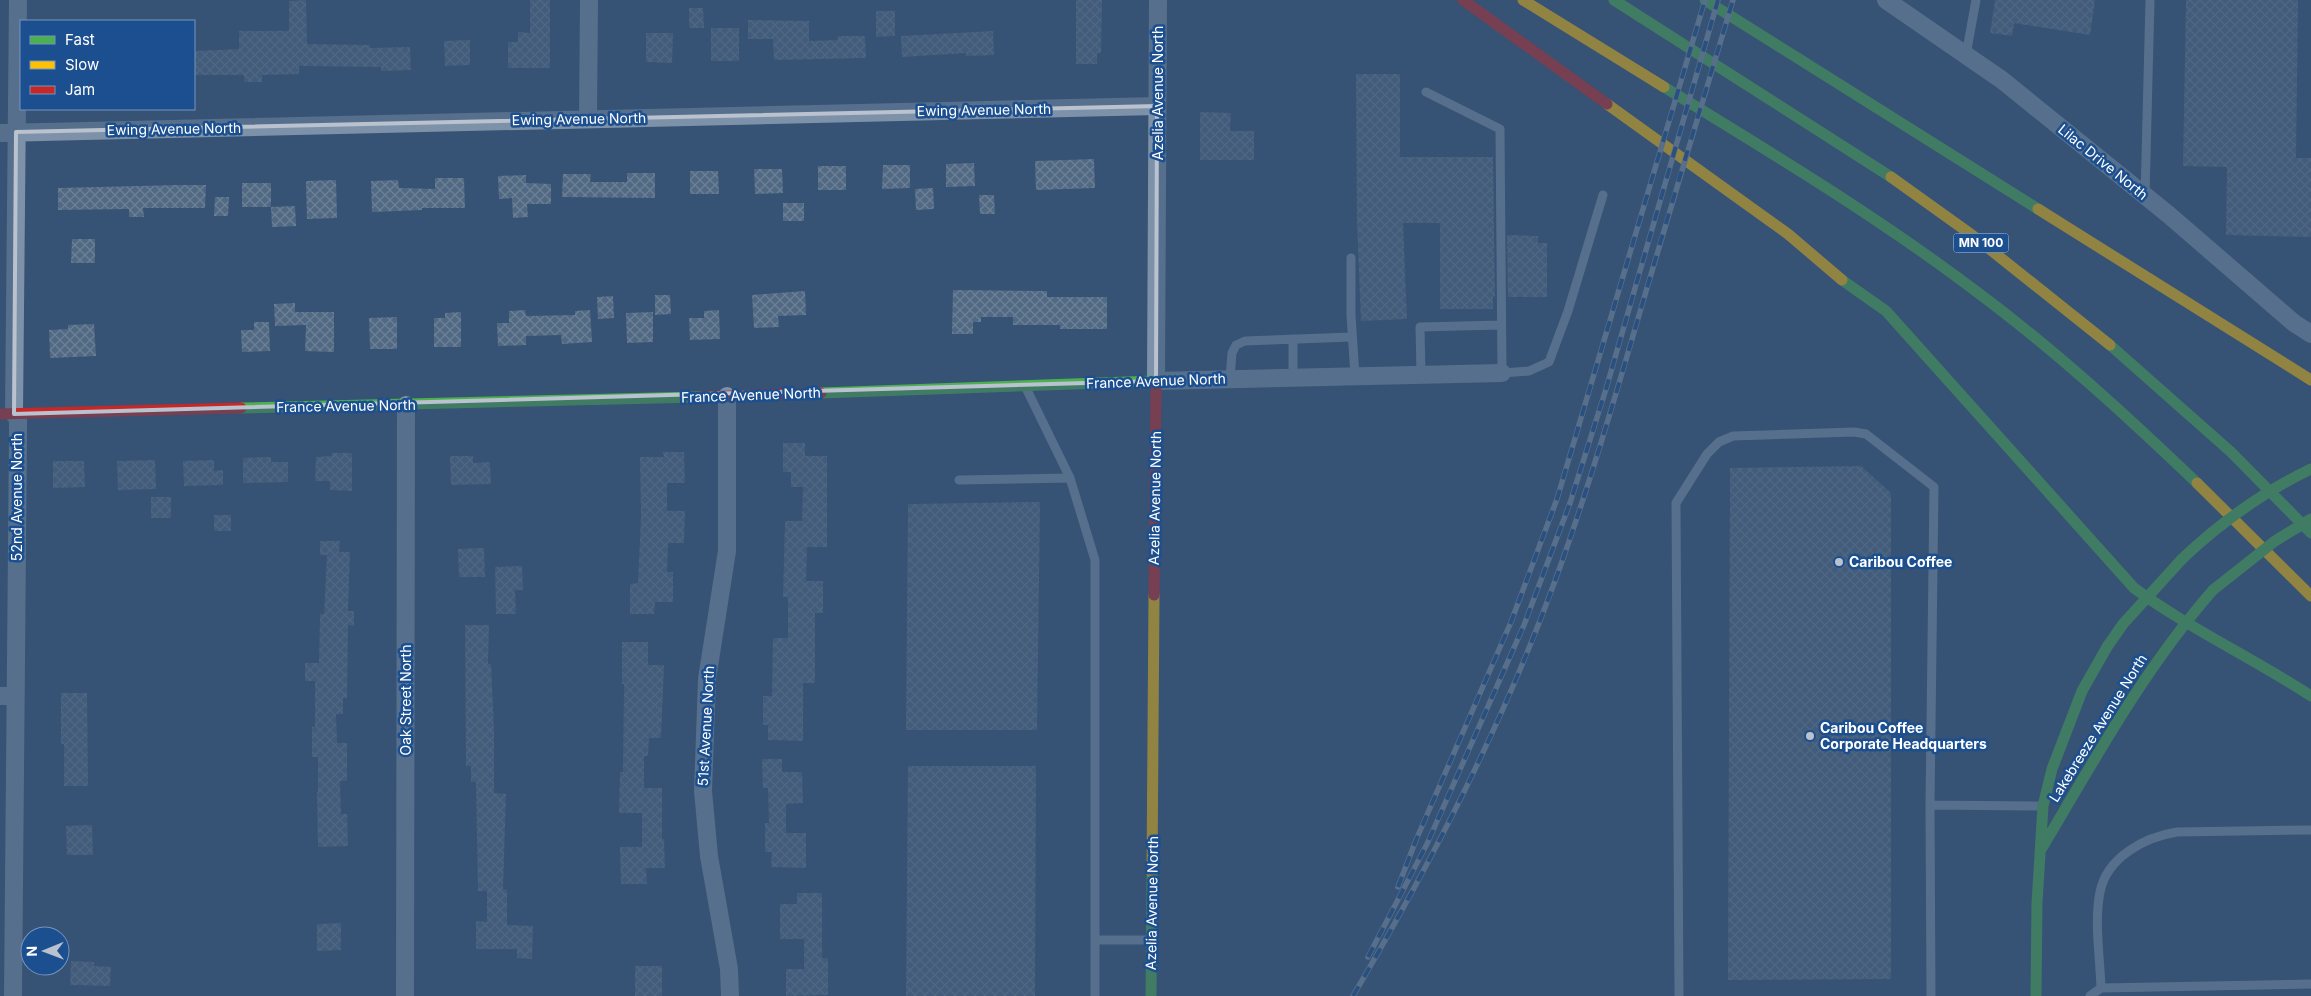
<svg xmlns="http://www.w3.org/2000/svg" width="2311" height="996" viewBox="0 0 2311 996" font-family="Inter,sans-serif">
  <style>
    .building { fill: url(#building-cross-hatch) }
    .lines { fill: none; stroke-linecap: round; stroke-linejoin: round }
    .lane { stroke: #7d92a8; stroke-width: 9 }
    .street { stroke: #7d92a8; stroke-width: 18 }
    .fast { stroke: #4caf50; stroke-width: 11 }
    .slow { stroke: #ffc107; stroke-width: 11 }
    .jam { stroke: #c62828; stroke-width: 11 }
    .rail-casing { stroke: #7e92a7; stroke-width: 5.5 }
    .rail { stroke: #1b4f8f; stroke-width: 4; stroke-dasharray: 11; stroke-linecap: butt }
    .fast-bridge { stroke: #4caf50; stroke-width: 11 }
    .marked { fill: none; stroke: #b9c2ce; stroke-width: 4; stroke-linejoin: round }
    .poi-dot { fill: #b9c2ce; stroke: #1b4f8f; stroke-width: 2 }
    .labels { text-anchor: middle; stroke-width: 5; stroke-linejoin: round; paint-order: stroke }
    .shield { fill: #1b4f8f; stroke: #bbcadd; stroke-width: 1 }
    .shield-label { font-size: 12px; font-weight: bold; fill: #fff }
    .street-label { font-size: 14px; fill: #fff; stroke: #1b4f8f }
    .poi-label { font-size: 14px; font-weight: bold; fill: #fff; stroke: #1b4f8f; text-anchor: start }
  </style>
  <defs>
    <pattern id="building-cross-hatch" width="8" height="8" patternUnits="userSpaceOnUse" patternTransform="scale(1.25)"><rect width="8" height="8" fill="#526984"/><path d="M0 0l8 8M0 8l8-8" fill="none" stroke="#6c8096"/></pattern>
  </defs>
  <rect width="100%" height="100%" fill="#365274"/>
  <path class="building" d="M306,0L307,44L370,45V48L410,47L411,70L381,71V67L299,66V74L262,75V82H244V75H194V51L239,49V31H289V1Z
    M530,0H550V68H508V42H518V32L530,33Z
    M1076,0H1102L1101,53H1097V64H1076Z
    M1995,0H2095L2090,35L2014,23L2012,36L1990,33Z
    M2186,0H2298L2296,158H2311V237L2226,235L2227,167L2183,166Z
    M689,8H703L704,28H689Z
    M876,11H895V36L876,37Z
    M748,20L809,21V41L838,40V36H865L866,58L774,60L773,39H748Z
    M711,28H739V61H711Z
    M993,31L994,55L966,56V53L902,57L901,36Z
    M646,33H673L672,63L646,62Z
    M470,40V65L445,66L444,41Z
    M1356,74H1400V157H1493L1495,297L1493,296V309H1440V223H1403L1407,319L1361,321L1357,223Z
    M1200,112L1231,113L1230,131H1254V160H1200Z
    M1094,159L1095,188L1036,190L1035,161Z
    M974,163L975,186L946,187V164Z
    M883,165H910V188L882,189Z
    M818,166H846V190H818Z
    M754,169H782L783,193L755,194Z
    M690,171H718L719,194H690Z
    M627,173H655V198L562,197L563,174H591L590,182H627Z
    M526,175V183L551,184V204H527L528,217L513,218L512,198L499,199L498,176Z
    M435,178H464L465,208H422V210L372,212L371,181L398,180L399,188L435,189Z
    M336,180L337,218L307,219L306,181Z
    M242,183H271V207L295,206L296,226L272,227L271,207H242Z
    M178,185H206L205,208H143L144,217H129V209L58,210V188Z
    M933,188L934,209L916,210L915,189Z
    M979,195H994L995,214H980Z
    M215,197H229L228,216H214Z
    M783,203H804V221H783Z
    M1507,235L1538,236V243H1547V297H1508Z
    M72,239H95V263H71Z
    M953,290L1047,291V297H1107V329H1060V325H1013V317H981V322H973V334H952Z
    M805,291L806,315L778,316L779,327L754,328L752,295Z
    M655,295H670L671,314L655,315Z
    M613,296L614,318L598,319L597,297Z
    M295,303V312H334V352L305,351L306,325L275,326L274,304Z
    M525,310L526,316L575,315V311L590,310L592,342L562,344L561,335L526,336V345L498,346L497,323H509V311Z
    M719,310L720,339L690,340L689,318H704V311Z
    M461,312V347H434V318H445V313Z
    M653,312V342L627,343L626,313Z
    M397,317V349H370L369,318Z
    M254,322H269L270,351L242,352L241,330H254Z
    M94,324L96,356L50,358L49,330L68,329V325Z
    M783,443H805V456H827V547H807L806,581H823V613H815V683H803V741L768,740V725H763V696H772L773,638H788V597H783L785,521H802L803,487H791V472H783Z
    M663,452H684L685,483H667V511H685L684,543H668L667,572H673V602H655L654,614H630V584L638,583L641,517L640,457H664Z
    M332,453H352V491L330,490V481H315L316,457L332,456Z
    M450,456H473V463L490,462L491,484L451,485Z
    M271,457V462H288V482L243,483V458Z
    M155,460L156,489L118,490L117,461Z
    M214,460V471L223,470V485L184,486L183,461Z
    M53,461H84L85,487L53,488Z
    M1861,466L1891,493V979L1728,980L1730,468Z
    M151,497H171V518H151Z
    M1040,502L1037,730H906L908,504Z
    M214,515H231V531H214Z
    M320,541H340L339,552H350L348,611H354V626L348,625L347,698H343V714H336L337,743H347V781H340L341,814H347L348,846L318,847L317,792H318V757H312V727H315V681H305V663H319L320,614H324L327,555H320Z
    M484,548L485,577H459L458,549Z
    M522,566L523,590H515L516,614H496L495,567Z
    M465,625H489L488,664H491L494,729V793L506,794L503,889L507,890V925L533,926L532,959L517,958V949H476V921L487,922V891H478L476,782H471V766H466Z
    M622,642H648V665H664L661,738H649L648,756H644V788H662V839H664L665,868H646L647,884H621L620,847H642V813H619L620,772H623L624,684H622Z
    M61,693H87L88,786H64V744H61Z
    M762,759H782V772H802L803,803L786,804V833H806V868L771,867L772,852H765V823H769L768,788H763Z
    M908,766H1036L1035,996H906Z
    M92,825L93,855H67L66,826Z
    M797,893H822V958H828V995L786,996V969H804V939H780V904H797Z
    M341,923V950L317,951V924Z
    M71,961L94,962V966L111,967L110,986L70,985Z
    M635,966H662V996H635Z"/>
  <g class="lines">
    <path class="lane" d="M1966,55L1976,0
      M1426,92L1500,129L1502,373L1529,371L1549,362L1568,311L1603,195
      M2145,196L2150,0
      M1351,258V315L1355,376
      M1293,339V377
      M1421,374L1420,327L1501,325
      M1230,379L1232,353L1236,345L1245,341L1352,337
      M1026,388L1070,478L1095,560V996
      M959,480L1070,478
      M1930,805L1931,996
      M1095,940H1150
      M2101,988C2100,957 2094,922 2100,892C2107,857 2145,837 2177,832L2311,830
      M1679,996L1676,503L1707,454L1719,442L1733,436L1854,432L1866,434L1934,487L1930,805L2040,806
      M2090,996L2101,988L2311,984"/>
    <path class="street" d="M1158,0L1156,381L1502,373
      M1886,0L2002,80L2169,215L2294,323L2311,334
      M588,119L589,0
      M0,133L1157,106
      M727,396V551L707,679L703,791L709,856L729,969L730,996
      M0,696H15
      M13,996L18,435V419L14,414L18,0
      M405,996L406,405"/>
    <path class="fast" d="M1614,0L1891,177
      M1705,0L2038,209
      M1664,87C1770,152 1878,217 1977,292C2055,350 2127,416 2197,483
      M1842,280L1886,311L2134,588C2190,629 2253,658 2311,696
      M2110,345L2231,452L2311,533
      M821,393L1156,381V386
      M241,408L700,397
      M2042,848C2095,759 2144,669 2213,590
      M1151,996L1152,873
      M2036,996L2037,903L2043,806L2052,769L2082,691L2107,647L2123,624L2182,559"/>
    <path class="slow" d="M1523,0L1664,87
      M1607,104L1788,234L1842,280
      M1891,177L1972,235L2110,345
      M2038,209L2311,380
      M2197,483L2311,596
      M1152,873L1154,595"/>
    <path class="jam" d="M1463,0L1607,104
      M700,397L821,393
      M0,414L241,408
      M1154,595L1156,386"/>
    <defs>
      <path id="rail" d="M1398,887L1416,840L1511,622L1557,499L1705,0
        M1368,957L1427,844L1524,625L1570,503L1606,389L1718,0
        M1353,996C1431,863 1502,726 1555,581C1590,485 1618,387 1647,288C1675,192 1704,96 1733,0"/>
    </defs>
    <use href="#rail" class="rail-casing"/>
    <use href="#rail" class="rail"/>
    <path class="fast-bridge" d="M2182,559C2221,522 2263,492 2311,469
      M2213,590L2275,541L2311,519"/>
  </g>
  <path d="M0 0H2311V996H0ZM1157,106L1156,381L14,414L16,132Z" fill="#365274" fill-opacity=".55" fill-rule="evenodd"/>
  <path class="marked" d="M1157,106L1156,381L14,414L16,132Z"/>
  <g class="poi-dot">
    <circle cx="1839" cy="562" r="5"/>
    <circle cx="1810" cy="736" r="5"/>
  </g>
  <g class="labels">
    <rect class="shield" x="1953.5" y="233.5" width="55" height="19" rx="4"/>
    <g class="shield-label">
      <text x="1981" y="247">MN 100</text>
    </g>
    <g class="street-label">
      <text transform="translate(1158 93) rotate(-90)" y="5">Azelia Avenue North</text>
      <text transform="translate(984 110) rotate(-1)" y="5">Ewing Avenue North</text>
      <text transform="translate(579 119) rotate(-1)" y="5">Ewing Avenue North</text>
      <text transform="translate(174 129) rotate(-1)" y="5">Ewing Avenue North</text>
      <text transform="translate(2103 162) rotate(39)" y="5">Lilac Drive North</text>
      <text transform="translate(1156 381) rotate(-2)" y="5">France Avenue North</text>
      <text transform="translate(751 395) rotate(-2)" y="5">France Avenue North</text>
      <text transform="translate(346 406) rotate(-1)" y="5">France Avenue North</text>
      <text transform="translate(17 497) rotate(-90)" y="5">52nd Avenue North</text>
      <text transform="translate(1155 498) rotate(-89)" y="5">Azelia Avenue North</text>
      <text transform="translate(406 700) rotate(-90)" y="5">Oak Street North</text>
      <text transform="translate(706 726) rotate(-87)" y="5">51st Avenue North</text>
      <text transform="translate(2098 728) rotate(-58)" y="5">Lakebreeze Avenue North</text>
      <text transform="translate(1152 903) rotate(-89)" y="5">Azelia Avenue North</text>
    </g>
    <g class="poi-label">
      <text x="1849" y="567">Caribou Coffee</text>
      <text x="1820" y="733">Caribou Coffee<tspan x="1820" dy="16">Corporate Headquarters</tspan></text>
    </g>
  </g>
  <rect x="20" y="20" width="175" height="90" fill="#1b4f8f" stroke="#7695bc"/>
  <rect x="30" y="36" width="25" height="8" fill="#4caf50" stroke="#7695bc"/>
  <text x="65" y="45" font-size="15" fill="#ffffff">Fast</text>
  <rect x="30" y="61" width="25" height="8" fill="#ffc107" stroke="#7695bc"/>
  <text x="65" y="70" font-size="15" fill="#ffffff">Slow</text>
  <rect x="30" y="86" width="25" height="8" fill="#c62828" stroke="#7695bc"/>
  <text x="65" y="95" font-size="15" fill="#ffffff">Jam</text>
  <g transform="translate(45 951) rotate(269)"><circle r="24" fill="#1b4f8f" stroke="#7695bc"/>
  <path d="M0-4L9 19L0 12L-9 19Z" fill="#b9c2ce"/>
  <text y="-8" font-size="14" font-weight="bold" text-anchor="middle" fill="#ffffff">N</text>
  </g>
</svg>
